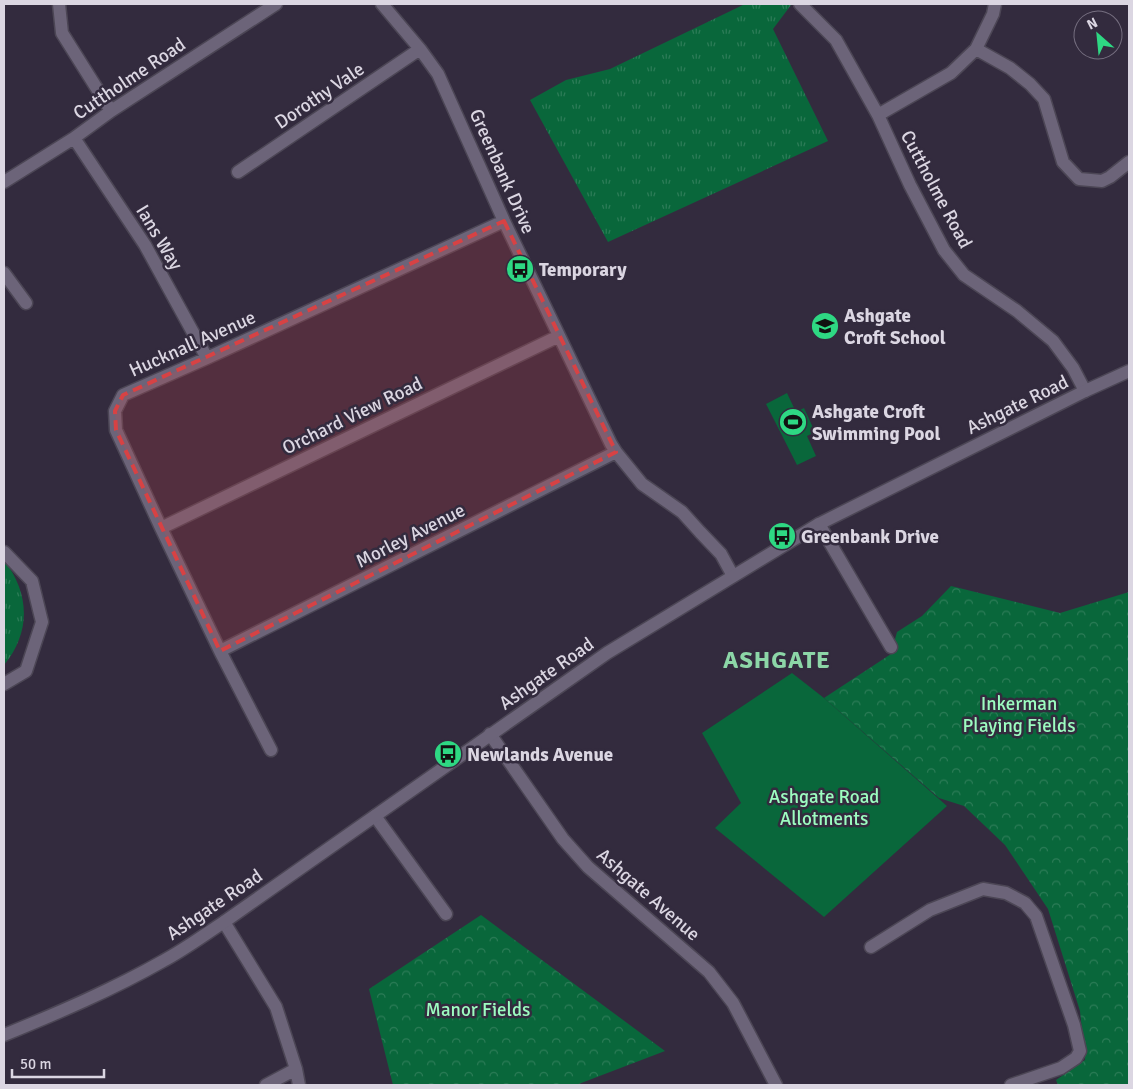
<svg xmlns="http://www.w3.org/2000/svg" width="1133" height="1089" viewBox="0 0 1133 1089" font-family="Signika,sans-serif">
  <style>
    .grass { fill: url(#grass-tufts) }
    .park { fill: url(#park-crowns) }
    .garden { fill: #09673b }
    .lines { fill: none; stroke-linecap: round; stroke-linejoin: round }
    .minor-casing { stroke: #4c4655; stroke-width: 15 }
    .tertiary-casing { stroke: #4c4655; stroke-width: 15 }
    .minor { stroke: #6c6479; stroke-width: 12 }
    .tertiary { stroke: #6c6479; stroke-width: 12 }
    .marked { fill: #d74244; fill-opacity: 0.2; stroke: #d74244; stroke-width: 4; stroke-dasharray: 10 6; stroke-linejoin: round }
    .labels { text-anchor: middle; stroke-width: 5; stroke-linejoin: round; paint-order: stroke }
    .street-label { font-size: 19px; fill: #dbd6e2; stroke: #332b3e }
    .poi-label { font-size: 19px; font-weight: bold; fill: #dbd6e2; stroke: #332b3e; text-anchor: start }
    .park-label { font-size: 19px; fill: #9cfcc0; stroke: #332b3e }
    .district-label { font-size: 24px; font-weight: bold; letter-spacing: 1px; fill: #8cd6a7; stroke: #332b3e }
  </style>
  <defs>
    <pattern id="grass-tufts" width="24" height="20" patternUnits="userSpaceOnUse" patternTransform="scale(1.25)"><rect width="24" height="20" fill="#09673b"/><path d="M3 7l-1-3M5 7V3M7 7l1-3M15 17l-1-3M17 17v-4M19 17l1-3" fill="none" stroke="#2c7c57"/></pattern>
    <pattern id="park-crowns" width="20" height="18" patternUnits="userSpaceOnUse" patternTransform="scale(1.25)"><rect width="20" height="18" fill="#09673b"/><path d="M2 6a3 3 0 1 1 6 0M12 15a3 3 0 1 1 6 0" fill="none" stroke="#2c7c57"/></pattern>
  </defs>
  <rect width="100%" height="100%" fill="#332b3e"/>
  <path class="grass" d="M745,4L791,5L773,29L828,141L608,242L530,100L566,80L610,69Z
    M4,560C30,594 31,632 4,665Z"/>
  <path class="park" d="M951,586L1060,613L1129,592V1085H1058L1056,1080L1085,1060L1080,1011L1048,909L1005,845L964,806L939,798L824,698L891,654L897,632L922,616Z
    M481,915L665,1051L576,1085H393L369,989Z"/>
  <path class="garden" d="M787,393L796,412L804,408L815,432L807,436L816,456L797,465L766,404Z
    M792,673L824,698L947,806L824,917L715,828L741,803L702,733Z"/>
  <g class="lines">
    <defs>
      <path id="minor" d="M59,4L62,33L111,111
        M382,4L420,49L438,74L504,221L611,444L616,452L642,484L682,512L700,532L721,554L733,576
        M800,4L836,40L878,115L910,185L944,250L964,275L1017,311L1053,341L1073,368L1085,391
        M976,49L1010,68L1030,84L1044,99L1063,162L1079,179L1102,181L1110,177L1129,162
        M878,115L951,73L976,49L993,14L995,4
        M74,138L145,245L207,358
        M238,172L420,49
        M4,182L74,138L111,111L276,4
        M4,273L26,303
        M819,524L891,647
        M161,528L559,336
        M4,552L32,581L42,622L26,671L4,684
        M220,651L616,452
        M490,734L563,839L588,867L709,972L733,1003L776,1085
        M271,750L220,651L161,528L116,430L115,411L123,395L207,358L504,221
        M375,816L446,914
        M224,922L276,1007L296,1069L299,1085
        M871,947L930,910L983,889L1006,893L1025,903L1036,916L1074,1025L1080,1051L1076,1058L1061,1068L1011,1085
        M266,1085L296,1069"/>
      <path id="tertiary" d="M4,1035C58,1013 112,990 163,961C184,950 204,935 224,922L607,653L819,524L1085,391L1129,371"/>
    </defs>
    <use href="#minor" class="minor-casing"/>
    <use href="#tertiary" class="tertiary-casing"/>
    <use href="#minor" class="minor"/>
    <use href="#tertiary" class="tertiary"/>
  </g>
  <path class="marked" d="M504,221L616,452L220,651L116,430L115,411L123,395Z"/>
  <defs>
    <symbol id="bus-disc" viewBox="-11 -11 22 22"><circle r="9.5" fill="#2ed883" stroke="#332b3e"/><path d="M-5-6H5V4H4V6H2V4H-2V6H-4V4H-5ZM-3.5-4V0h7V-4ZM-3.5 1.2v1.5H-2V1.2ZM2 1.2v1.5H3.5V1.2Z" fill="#111"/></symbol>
    <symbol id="school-disc" viewBox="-11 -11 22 22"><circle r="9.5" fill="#2ed883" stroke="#332b3e"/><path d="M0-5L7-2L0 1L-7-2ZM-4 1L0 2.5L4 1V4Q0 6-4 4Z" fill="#111"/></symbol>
    <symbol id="stadium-disc" viewBox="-11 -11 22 22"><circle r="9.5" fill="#2ed883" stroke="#332b3e"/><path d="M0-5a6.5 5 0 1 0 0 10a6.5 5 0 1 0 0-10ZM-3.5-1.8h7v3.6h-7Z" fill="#111"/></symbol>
  </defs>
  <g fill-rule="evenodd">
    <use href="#bus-disc" x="504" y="253" width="32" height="32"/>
    <use href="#school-disc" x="809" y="310" width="32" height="32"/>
    <use href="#stadium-disc" x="777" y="406" width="32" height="32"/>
    <use href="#bus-disc" x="766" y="520" width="32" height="32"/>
    <use href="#bus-disc" x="432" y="738" width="32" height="32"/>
  </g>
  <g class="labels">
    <g class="street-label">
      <text transform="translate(129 78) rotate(-34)" y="7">Cuttholme Road</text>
      <text transform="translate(319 95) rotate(-34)" y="7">Dorothy Vale</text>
      <text transform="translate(503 171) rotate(66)" y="7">Greenbank Drive</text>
      <text transform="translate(937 189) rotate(62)" y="7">Cuttholme Road</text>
      <text transform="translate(160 237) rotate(59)" y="7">Ians Way</text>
      <text transform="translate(192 343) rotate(-24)" y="7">Hucknall Avenue</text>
      <text transform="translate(1017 404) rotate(-26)" y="7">Ashgate Road</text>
      <text transform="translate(352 415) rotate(-26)" y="7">Orchard View Road</text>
      <text transform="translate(410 535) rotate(-27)" y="7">Morley Avenue</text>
      <text transform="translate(546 673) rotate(-35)" y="7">Ashgate Road</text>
      <text transform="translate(649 894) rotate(41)" y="7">Ashgate Avenue</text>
      <text transform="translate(214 904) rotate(-34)" y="7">Ashgate Road</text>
    </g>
    <g class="poi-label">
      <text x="539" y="276">Temporary</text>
      <text x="844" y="322">Ashgate<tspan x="844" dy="22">Croft School</tspan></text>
      <text x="812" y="418">Ashgate Croft<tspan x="812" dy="22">Swimming Pool</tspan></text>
      <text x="801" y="543">Greenbank Drive</text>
      <text x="467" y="761">Newlands Avenue</text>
    </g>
    <g class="park-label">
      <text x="1019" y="710">Inkerman<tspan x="1019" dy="22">Playing Fields</tspan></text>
      <text x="824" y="803">Ashgate Road<tspan x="824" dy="22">Allotments</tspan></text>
      <text x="478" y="1016">Manor Fields</text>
    </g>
    <g class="district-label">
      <text x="777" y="668">ASHGATE</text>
    </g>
  </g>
  <rect width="1133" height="1089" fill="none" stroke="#dbd6e2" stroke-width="10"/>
  <g transform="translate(1098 35) rotate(333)"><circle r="24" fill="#332b3e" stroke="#766f80"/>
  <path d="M0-4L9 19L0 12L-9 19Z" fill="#2ed883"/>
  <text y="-8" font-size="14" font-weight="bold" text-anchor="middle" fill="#dbd6e2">N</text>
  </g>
  <path d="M12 1069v8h92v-8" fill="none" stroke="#dbd6e2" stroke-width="2.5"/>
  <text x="20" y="1069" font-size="15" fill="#dbd6e2" stroke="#332b3e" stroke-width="4" paint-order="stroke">50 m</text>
</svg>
